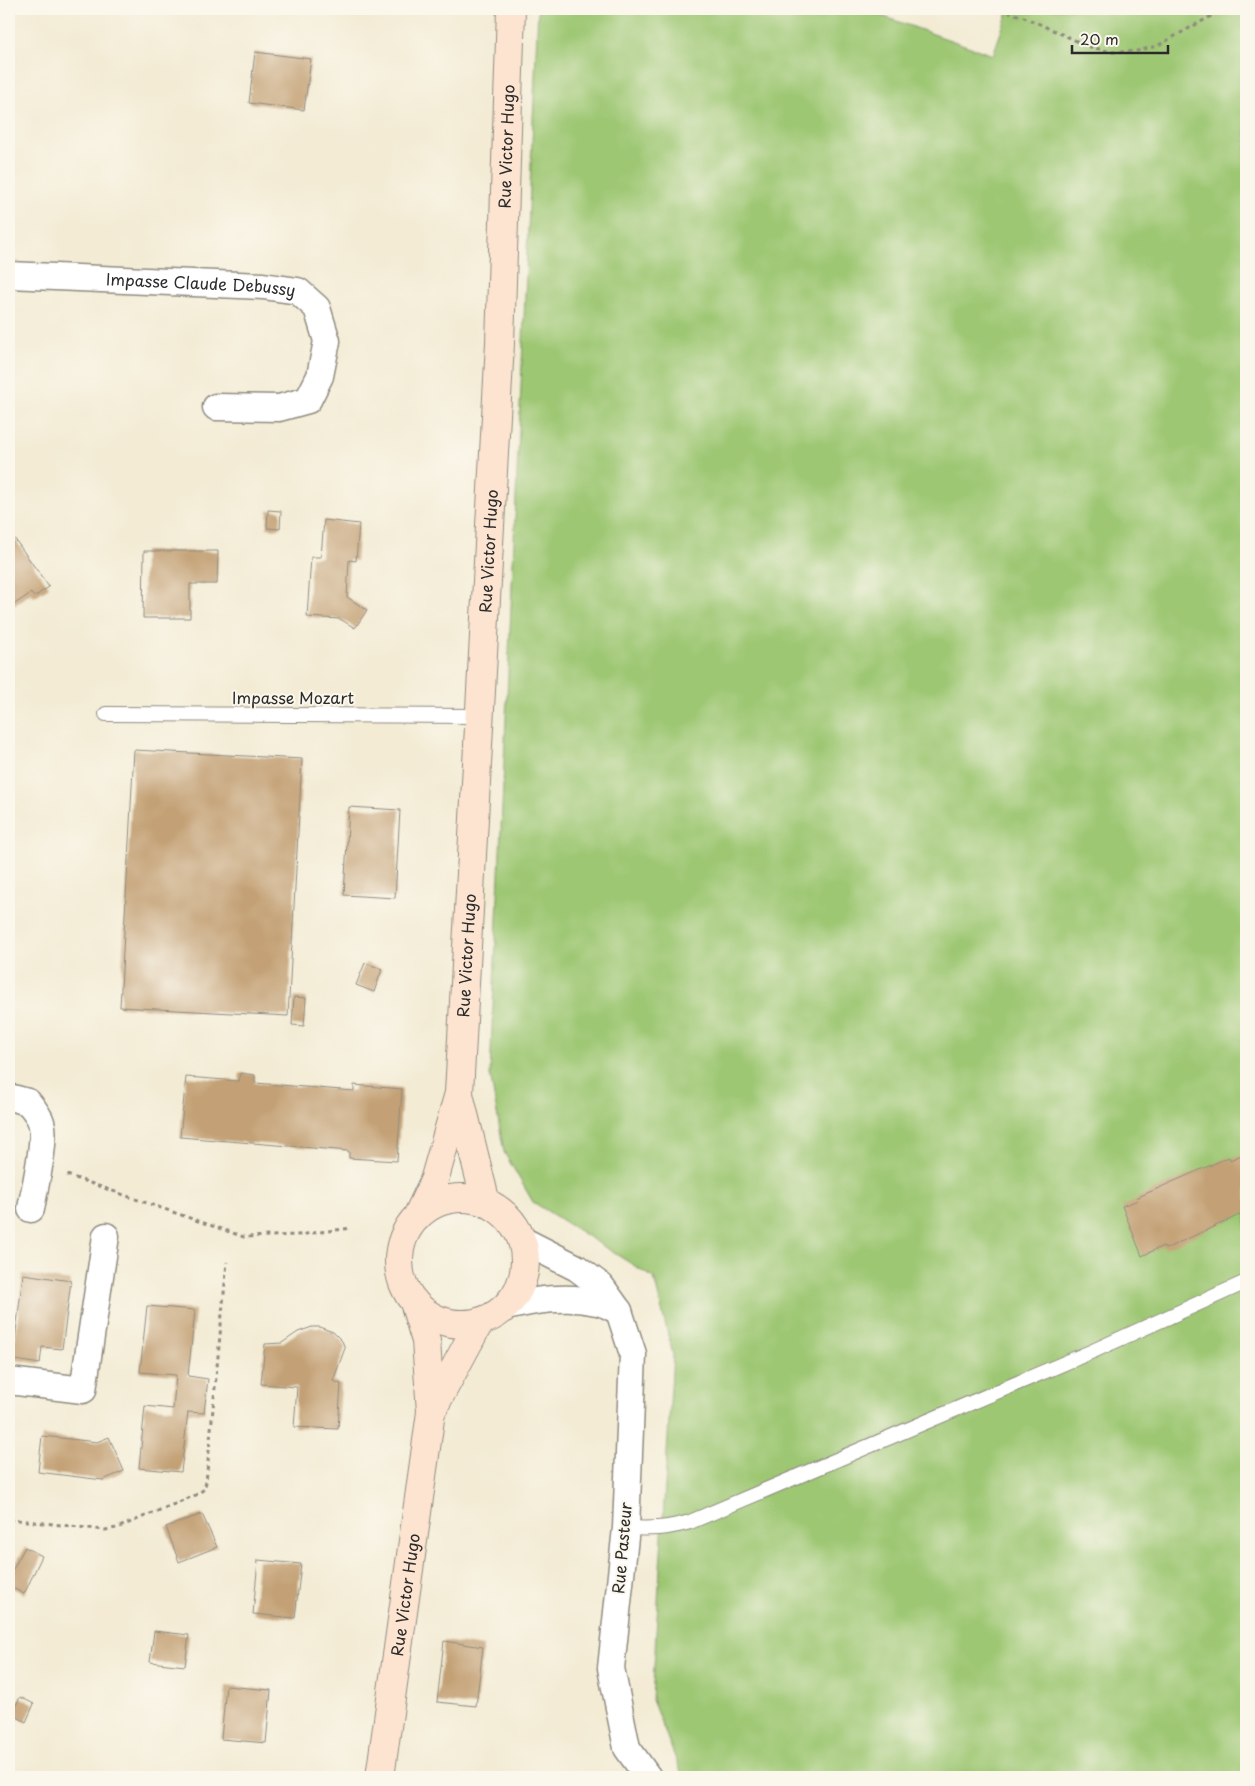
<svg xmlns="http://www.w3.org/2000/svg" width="1255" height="1786" viewBox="0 0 1255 1786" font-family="'Playpen Sans',sans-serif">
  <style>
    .green { fill: #9ec773; stroke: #64794f }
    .building { fill: #c3a074 }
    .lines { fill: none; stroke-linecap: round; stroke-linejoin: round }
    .lane-casing { stroke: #8f8b80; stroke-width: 16 }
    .street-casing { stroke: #8f8b80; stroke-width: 29 }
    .secondary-casing { stroke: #8f8b80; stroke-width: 30 }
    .path { stroke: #8f8b80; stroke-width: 3; stroke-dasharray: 4 4; stroke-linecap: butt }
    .lane { stroke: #fff; stroke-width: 14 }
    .street { stroke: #fff; stroke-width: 26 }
    .secondary { stroke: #fde4d0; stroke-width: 28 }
    .labels { text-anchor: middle; stroke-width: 4; stroke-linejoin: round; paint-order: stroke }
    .street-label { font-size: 16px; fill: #2b2b2b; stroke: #fbf7ec }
  </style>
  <rect width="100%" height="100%" fill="#fbf7ec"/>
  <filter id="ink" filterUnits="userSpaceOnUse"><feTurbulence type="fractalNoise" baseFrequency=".02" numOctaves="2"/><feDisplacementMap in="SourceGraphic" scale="10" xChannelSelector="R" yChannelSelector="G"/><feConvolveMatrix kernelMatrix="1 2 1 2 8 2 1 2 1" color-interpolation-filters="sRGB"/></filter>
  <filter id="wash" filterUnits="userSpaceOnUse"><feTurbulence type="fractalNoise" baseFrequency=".0096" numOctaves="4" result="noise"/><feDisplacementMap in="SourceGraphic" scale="20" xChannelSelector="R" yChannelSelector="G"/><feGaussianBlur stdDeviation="1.12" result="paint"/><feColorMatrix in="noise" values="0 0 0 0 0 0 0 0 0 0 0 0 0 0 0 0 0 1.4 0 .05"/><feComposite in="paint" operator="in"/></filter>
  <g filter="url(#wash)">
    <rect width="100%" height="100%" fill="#f3ebd4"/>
    <path class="green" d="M538,9H862L993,55L1009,9H1246V1777H683L652,1700L673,1355L654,1278L533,1202L504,1152L490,1074Z"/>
    <g id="blocks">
      <path class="building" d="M255,52L311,59L304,110L249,103Z
        M268,510L281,511L280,529L267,528Z
        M324,520L359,524L356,561L349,560L347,597L367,610L355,628L340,619L307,617L311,557H321Z
        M14,538L49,587L34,597L31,593L9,608V542Z
        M144,551H218L217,584H190V618H143Z
        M134,750L302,759L288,1016L120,1007Z
        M349,807L400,810L395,898L344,895Z
        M365,963L382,969L374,992L356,985Z
        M294,997L306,998L304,1026L292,1025Z
        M240,1073L255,1075V1083L354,1091V1085L402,1089L397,1161L349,1158V1151L180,1137L186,1077L239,1081Z
        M1246,1153V1212L1165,1249L1163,1246L1142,1256L1122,1206L1138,1200L1136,1198L1229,1157L1230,1160Z
        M23,1274L71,1281L62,1349L42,1347L40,1364L9,1359V1339L15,1340Z
        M147,1306L195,1310L188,1376L208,1379L204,1413L188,1412L181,1472L139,1468L145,1406L173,1409L176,1375L140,1372Z
        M312,1327H319L333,1332L342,1341L345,1348L333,1381L341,1384L338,1429L294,1427L297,1387L261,1384L265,1344L282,1343L298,1332Z
        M42,1436L97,1442L109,1437L124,1471L103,1480L38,1472Z
        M202,1514L217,1547L179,1562L166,1527Z
        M25,1547L42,1556L24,1594L9,1586V1566L13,1569Z
        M258,1560L301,1564L295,1618L253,1614Z
        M154,1631L189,1635L185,1666L150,1662Z
        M444,1641L483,1647L476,1706L437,1702Z
        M226,1686L271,1690L266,1743L221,1739Z
        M20,1697L34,1704L26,1722L12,1714Z"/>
    </g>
  </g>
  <g filter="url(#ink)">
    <use href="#blocks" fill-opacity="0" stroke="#8f8b80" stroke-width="1"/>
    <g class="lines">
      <defs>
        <path id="lane" d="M106,714L479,716
          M626,1528C650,1529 666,1529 690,1522L1093,1351L1246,1282"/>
        <g id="street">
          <path id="s1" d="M9,275L263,286L298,291L317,308L327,341L320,376L308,400L279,408L216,407"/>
          <path d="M9,1097L28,1102C33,1108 39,1115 41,1122C47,1139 34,1190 31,1209"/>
          <path d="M522,1240L577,1268L601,1286L619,1311L633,1354L626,1528L611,1668L627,1748L648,1777"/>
          <path d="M506,1307C536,1300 566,1295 597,1302C604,1303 612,1308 619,1311"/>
          <path d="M9,1381L83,1390L106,1236"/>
        </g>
        <g id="secondary">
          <path d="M459,1094L486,1203"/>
          <circle cx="462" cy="1261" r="63"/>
          <path id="s2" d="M417,1217L434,1181L459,1093L500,343L511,9"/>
          <path d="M431,1412L479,1323"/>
          <path id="s3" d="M380,1777L431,1412L426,1341L414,1302"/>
        </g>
      </defs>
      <use href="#lane" class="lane-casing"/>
      <use href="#street" class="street-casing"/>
      <use href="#secondary" class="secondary-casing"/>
      <path class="path" d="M1000,9L1024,17L1090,47L1113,52L1137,51L1157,46L1224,9
        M67,1175L244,1237L298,1235L351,1228
        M9,1519L105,1530L117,1528L198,1494L204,1489L206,1482L227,1262"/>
      <use href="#lane" class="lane"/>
      <use href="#street" class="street"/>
      <use href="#secondary" class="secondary"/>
    </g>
  </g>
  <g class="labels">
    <g class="street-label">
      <text dy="6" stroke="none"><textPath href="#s2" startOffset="1079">Rue Victor Hugo</textPath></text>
      <text dy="6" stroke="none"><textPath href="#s1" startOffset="192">Impasse Claude Debussy</textPath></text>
      <text dy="6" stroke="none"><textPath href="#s2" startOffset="674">Rue Victor Hugo</textPath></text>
      <text x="293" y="704">Impasse Mozart</text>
      <text dy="6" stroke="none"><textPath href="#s2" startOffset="269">Rue Victor Hugo</textPath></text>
      <text transform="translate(622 1548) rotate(-85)" y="6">Rue Pasteur</text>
      <text dy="6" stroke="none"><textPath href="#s3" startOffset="184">Rue Victor Hugo</textPath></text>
    </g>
  </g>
  <rect width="1255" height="1786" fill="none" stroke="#fbf7ec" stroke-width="30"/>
  <path d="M1072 45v8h96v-8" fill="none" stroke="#2b2b2b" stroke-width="2.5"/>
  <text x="1080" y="45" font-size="15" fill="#2b2b2b" stroke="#fbf7ec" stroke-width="4" paint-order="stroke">20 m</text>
</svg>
